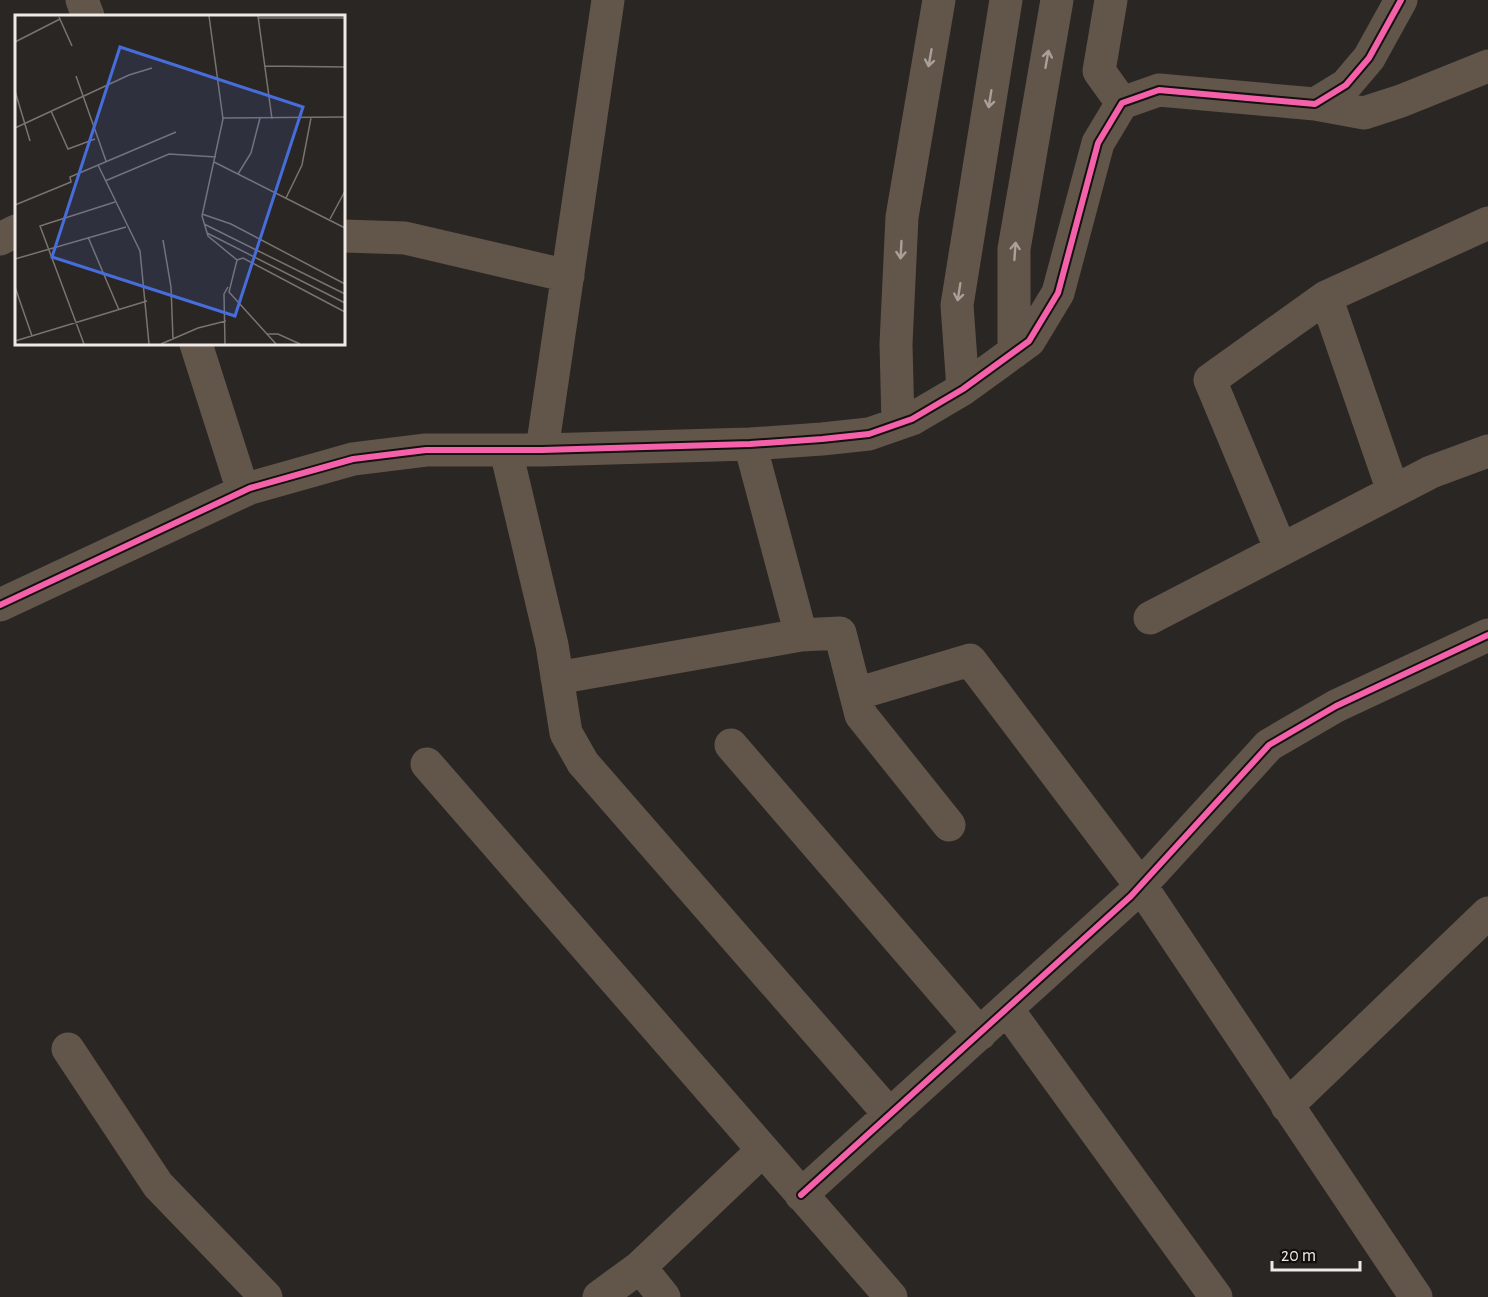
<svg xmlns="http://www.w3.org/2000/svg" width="1488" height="1297" viewBox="0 0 1488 1297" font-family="'Alegreya Sans',sans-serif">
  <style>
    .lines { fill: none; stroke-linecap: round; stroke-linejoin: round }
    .minor { stroke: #62554a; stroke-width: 33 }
    .cycleway-casing { stroke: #13100d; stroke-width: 10 }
    .cycleway { stroke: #f560ab; stroke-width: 6 }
    .oneway { stroke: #a9a098 }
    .inset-road { fill: none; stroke: #797471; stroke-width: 1.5 }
    .view { fill: #476ddb; fill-opacity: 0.15; stroke: #476ddb; stroke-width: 3 }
    .inset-edge { fill: none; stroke: #f0eae6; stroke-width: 3 }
  </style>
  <rect width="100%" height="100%" fill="#2a2623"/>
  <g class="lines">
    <path class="minor" d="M82,0L88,16
      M1111,0L1099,71L1122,103
      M1315,104L1364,113L1401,101L1488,66
      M344,236L405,238L568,276
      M0,239L16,231
      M1326,297L1393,491
      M196,344L243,491
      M1014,352V249L1057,0
      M963,389L957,305L1006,0
      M898,424L896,344L902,217L939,0
      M750,444L801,635L840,633L861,715L949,825
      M542,450L608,0
      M506,451L552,645L566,733L583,763L890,1115
      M1281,550L1210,380L1326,297L1488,223
      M0,605L250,488L353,459L426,450H542L750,444L822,439L869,434L912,419L963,389L1029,341L1058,293L1098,143L1122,103L1159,90L1315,104L1346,85L1369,58L1401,0
      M1150,618L1431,472L1488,451
      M557,678L801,635
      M856,694L970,660L1141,886L1416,1297
      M731,745L980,1034
      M427,764L891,1297
      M1007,1009L1216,1297
      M68,1049L158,1185L266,1297
      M1287,1106L1488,913
      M801,1195L1131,896L1269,745L1336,706L1488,635
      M640,1267L664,1297
      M599,1297L640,1267L762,1151"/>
    <defs>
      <path id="cycleway" d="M0,605L250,488L353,459L426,450H542L750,444L822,439L869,434L912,419L963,389L1029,341L1058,293L1098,143L1122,103L1159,90L1315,104L1346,85L1369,58L1401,0
        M801,1195L1131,896L1269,745L1336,706L1488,635"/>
    </defs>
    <use href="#cycleway" class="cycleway-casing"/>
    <use href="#cycleway" class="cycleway"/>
  </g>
  <defs><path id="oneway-shaft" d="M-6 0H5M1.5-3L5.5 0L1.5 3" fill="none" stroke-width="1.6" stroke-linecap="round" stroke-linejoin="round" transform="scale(1.5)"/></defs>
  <g class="oneway">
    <use href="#oneway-shaft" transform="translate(930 58) rotate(100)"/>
    <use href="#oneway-shaft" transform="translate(1047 59) rotate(-80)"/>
    <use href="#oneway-shaft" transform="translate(990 99) rotate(99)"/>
    <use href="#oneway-shaft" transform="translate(901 250) rotate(93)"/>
    <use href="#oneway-shaft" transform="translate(1015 251) rotate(-86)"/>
    <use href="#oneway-shaft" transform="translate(959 292) rotate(99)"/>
  </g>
  <g transform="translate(15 15)">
    <rect width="330" height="330" fill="#2a2623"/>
    <path class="inset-road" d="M194,1L208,104L187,201L193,221L222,245L214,277L261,329M243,1L257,104M44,2L57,31M243,3H330M0,27L45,4M250,51L330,52M61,61L91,146M0,76L15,126M36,96L53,134L80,124M207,103L330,102M0,113L114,60L137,53M199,147L330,213M83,150L125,236L134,329M223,159L236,138L245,103M90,166L154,139L201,142M271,183L287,150L296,103M0,190L56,167L55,162L161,117M187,199L216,209L330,269M315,204L330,176M189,209L330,279M192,218L330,288M73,222L104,295M148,225L156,272L158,324M0,244L111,212M222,245L228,243L330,297M0,272L17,321M252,319H263L285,329M0,326L132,286M69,329L25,211L100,187M146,329L183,313L211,306M210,329L209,279L213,272"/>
    <path class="view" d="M105,32L288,92L220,301L37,242Z"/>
    <rect width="330" height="330" class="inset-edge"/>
  </g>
  <path d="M1272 1261v9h88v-9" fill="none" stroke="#f0eae6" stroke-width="3"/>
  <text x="1281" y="1261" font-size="18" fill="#f0eae6" stroke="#13100d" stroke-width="4.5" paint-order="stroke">20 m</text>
</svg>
